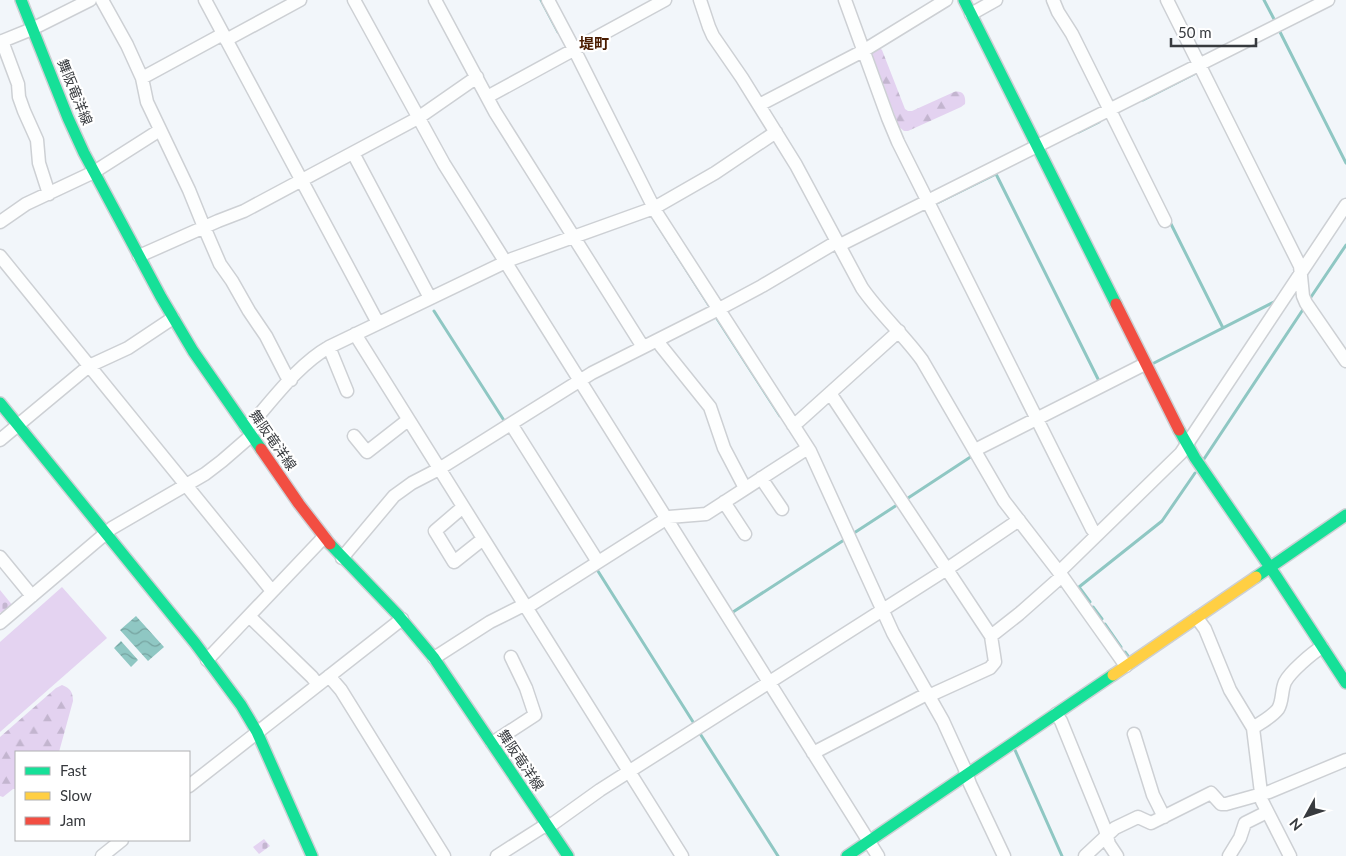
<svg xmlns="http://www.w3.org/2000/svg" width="1346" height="856" viewBox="0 0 1346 856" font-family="Lato,'Noto Sans JP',sans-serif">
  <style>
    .grass { fill: #e4d3f1 }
    .forest { fill: url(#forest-firs) }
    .cemetery { fill: url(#cemetery-stones) }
    .water { fill: url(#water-waves) }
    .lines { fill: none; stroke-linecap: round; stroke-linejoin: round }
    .stream { stroke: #8fc7c3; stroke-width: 3 }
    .street-casing { stroke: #cdd0d4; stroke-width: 15 }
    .fast-casing { stroke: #cdd0d4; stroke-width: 14 }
    .slow-casing { stroke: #cdd0d4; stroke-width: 14 }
    .jam-casing { stroke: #cdd0d4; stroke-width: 14 }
    .street { stroke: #fdfefe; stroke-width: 12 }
    .fast { stroke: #16e098; stroke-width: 11 }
    .slow { stroke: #ffcf43; stroke-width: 11 }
    .jam { stroke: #f24e42; stroke-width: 11 }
    .labels { text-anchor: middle; stroke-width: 4.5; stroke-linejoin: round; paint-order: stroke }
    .street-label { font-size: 14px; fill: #373a3e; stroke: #fff }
    .neighbourhood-label { font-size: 15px; font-weight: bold; fill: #4a1c00; stroke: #fff }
  </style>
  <defs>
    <pattern id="forest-firs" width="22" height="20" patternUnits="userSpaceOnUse" patternTransform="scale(1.25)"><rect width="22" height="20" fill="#e3d2f0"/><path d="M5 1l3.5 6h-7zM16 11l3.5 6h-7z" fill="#c3b5cf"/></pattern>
    <pattern id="cemetery-stones" width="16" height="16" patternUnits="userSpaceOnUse" patternTransform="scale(1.25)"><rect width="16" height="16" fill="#e4d3f1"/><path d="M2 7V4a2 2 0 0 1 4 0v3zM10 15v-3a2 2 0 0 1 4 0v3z" fill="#c4b6d0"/></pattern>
    <pattern id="water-waves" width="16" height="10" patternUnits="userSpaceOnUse" patternTransform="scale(1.25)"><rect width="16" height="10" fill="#8fc7c3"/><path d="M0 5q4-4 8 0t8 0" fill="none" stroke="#76a3a0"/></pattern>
  </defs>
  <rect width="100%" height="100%" fill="#f2f6fa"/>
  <path class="grass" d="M62,587L107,638L0,732V642Z"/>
  <path class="forest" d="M879,47L882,50L905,109L908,111H912L954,92C963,90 966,96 965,104L961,107L908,131H904L899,127L872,54V49Z
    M62,685C70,688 73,692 73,701L59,752H16V789H13L3,797L0,796V737L56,688Z"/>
  <path class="cemetery" d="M0,590L13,606L3,615L0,612Z
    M264,839L270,846L259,854L253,847Z"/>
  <path class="water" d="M136,616L164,647L148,661L120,630Z
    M121,641L138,660L131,667L114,648Z"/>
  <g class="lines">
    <path class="stream" d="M541,0L558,32
      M1264,0L1275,21
      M1279,30L1346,163
      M1143,100L1198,72
      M1079,132L1099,122
      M996,174L1100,383
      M935,203V204L996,174
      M652,216L710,307
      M1169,220L1223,328
      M1309,300L1346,245
      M434,311L505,422
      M716,317L780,416
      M1154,363L1276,301
      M1204,459L1304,308
      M905,500L972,456
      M854,533L900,503
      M596,568L695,725
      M1090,602L1079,587L1162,521L1195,473
      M1093,607L1102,619
      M733,612L844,540
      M1105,624L1121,647
      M1125,652L1128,656
      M699,732L778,856
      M1015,750L1062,856"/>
    <defs>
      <path id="street" d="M102,0L127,45L142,78L147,102L189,190L204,227L220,264L232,281L249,311L266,336L286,375L291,380
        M205,0L378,323
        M354,0L444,164L878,856
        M435,0L495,112L643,347
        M548,0L574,49L656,212L810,451L893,633L943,721L964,767L970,784L1004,856
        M700,0L709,27L713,36L742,78L796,165L862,288C880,314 904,335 922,360L1004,501L1062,576L1126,666
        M845,0L888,118L898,142L1092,529L1097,535
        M1053,0L1058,12L1072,34L1165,221
        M1167,0L1300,266L1303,296L1306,303L1346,361
        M971,14L996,0
        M226,40L300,0
        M2,41L18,84L19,97L24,111L37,140L39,163L49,194
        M0,42L32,29L90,0
        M142,78L223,34
        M487,97L665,0
        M759,105L863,51L946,0
        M353,153L430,298
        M0,222L26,204L94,172L160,130
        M0,256L272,591
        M139,256L218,221L244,211L418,118L477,77
        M355,334L682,856
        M658,340L661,346L710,407L724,448L745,488
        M329,347L347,391
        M511,424L598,562
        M793,425L799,421L899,331
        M246,427L252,423C275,397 299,364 329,347L512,259L654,208L715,173L776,132
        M354,436L367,452L408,420
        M0,440L89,366L128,348L173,318
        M975,450L1145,364
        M761,478L782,509
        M724,502L745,534
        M463,507L435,531L454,562L483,539
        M0,557L32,596
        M342,558L394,496L412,483L439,469L592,373L719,309L762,286L833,244L844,243L1328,0
        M1059,572L1181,453L1346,205
        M526,608L669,517L706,514L808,448
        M249,616L312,677L318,685
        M1197,618L1205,629L1230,690L1253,728L1262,801L1290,856
        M0,623L112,528L205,474L222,461L252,435
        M991,636L1019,614L1062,576
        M434,658L490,622L524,605
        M207,660L324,537
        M329,676L341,690L444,856
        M1056,714L1061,721L1105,829L1109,844L1117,856
        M1253,728C1260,723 1272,717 1278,709C1283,701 1281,691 1285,682C1290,672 1312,653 1322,647
        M1134,734L1153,795L1164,817
        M492,743L535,715L526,688L511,657
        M813,753L923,696L935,693L990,668L995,662L991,636L830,393
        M189,786L402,619
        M102,856L122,840
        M497,856L541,828L554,823L600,790L947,569L1019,520
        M1085,856L1115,828L1138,817L1151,823L1211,793L1221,804H1226L1269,792L1346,760
        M1229,856L1240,838L1245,823L1267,812"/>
      <path id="fast" d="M21,0L68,118L84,153L161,297L193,351L261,449
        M964,0L1116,304
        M0,403L195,643L241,705L257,732L312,856
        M1179,430L1195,458L1276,576L1346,683
        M330,544L398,615L434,658L568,856
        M1256,577L1346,515
        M847,856L1113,675"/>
      <path id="slow" d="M1113,675L1256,577"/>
      <path id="jam" d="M1116,304L1179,430
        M261,449L299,504L330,544"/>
    </defs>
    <use href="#street" class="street-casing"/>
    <use href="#fast" class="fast-casing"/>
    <use href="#slow" class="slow-casing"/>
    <use href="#jam" class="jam-casing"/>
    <use href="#street" class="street"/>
    <use href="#fast" class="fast"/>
    <use href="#slow" class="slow"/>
    <use href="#jam" class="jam"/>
  </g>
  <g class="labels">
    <g class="street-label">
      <text transform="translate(75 92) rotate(68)" y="5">舞阪竜洋線</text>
      <text transform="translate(273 440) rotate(55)" y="5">舞阪竜洋線</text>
      <text transform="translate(521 760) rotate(56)" y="5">舞阪竜洋線</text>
    </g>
    <g class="neighbourhood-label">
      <text x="594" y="49">堤町</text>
    </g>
  </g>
  <rect x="15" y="751" width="175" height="90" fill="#ffffff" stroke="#afb0b2"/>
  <rect x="25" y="767" width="25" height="8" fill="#16e098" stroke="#afb0b2"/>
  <text x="60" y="776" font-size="15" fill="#373a3e">Fast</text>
  <rect x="25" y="792" width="25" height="8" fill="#ffcf43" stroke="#afb0b2"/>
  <text x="60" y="801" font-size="15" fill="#373a3e">Slow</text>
  <rect x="25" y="817" width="25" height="8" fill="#f24e42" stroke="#afb0b2"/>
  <text x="60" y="826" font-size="15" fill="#373a3e">Jam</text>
  <g transform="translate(1306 816) rotate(230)" stroke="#ffffff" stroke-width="4" paint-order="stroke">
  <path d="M0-4L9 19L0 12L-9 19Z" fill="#373a3e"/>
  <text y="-8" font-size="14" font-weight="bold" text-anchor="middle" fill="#373a3e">N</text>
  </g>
  <path d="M1171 38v8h85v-8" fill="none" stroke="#373a3e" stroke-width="2.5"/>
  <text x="1178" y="38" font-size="15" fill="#373a3e" stroke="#ffffff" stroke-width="4" paint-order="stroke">50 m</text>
</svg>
